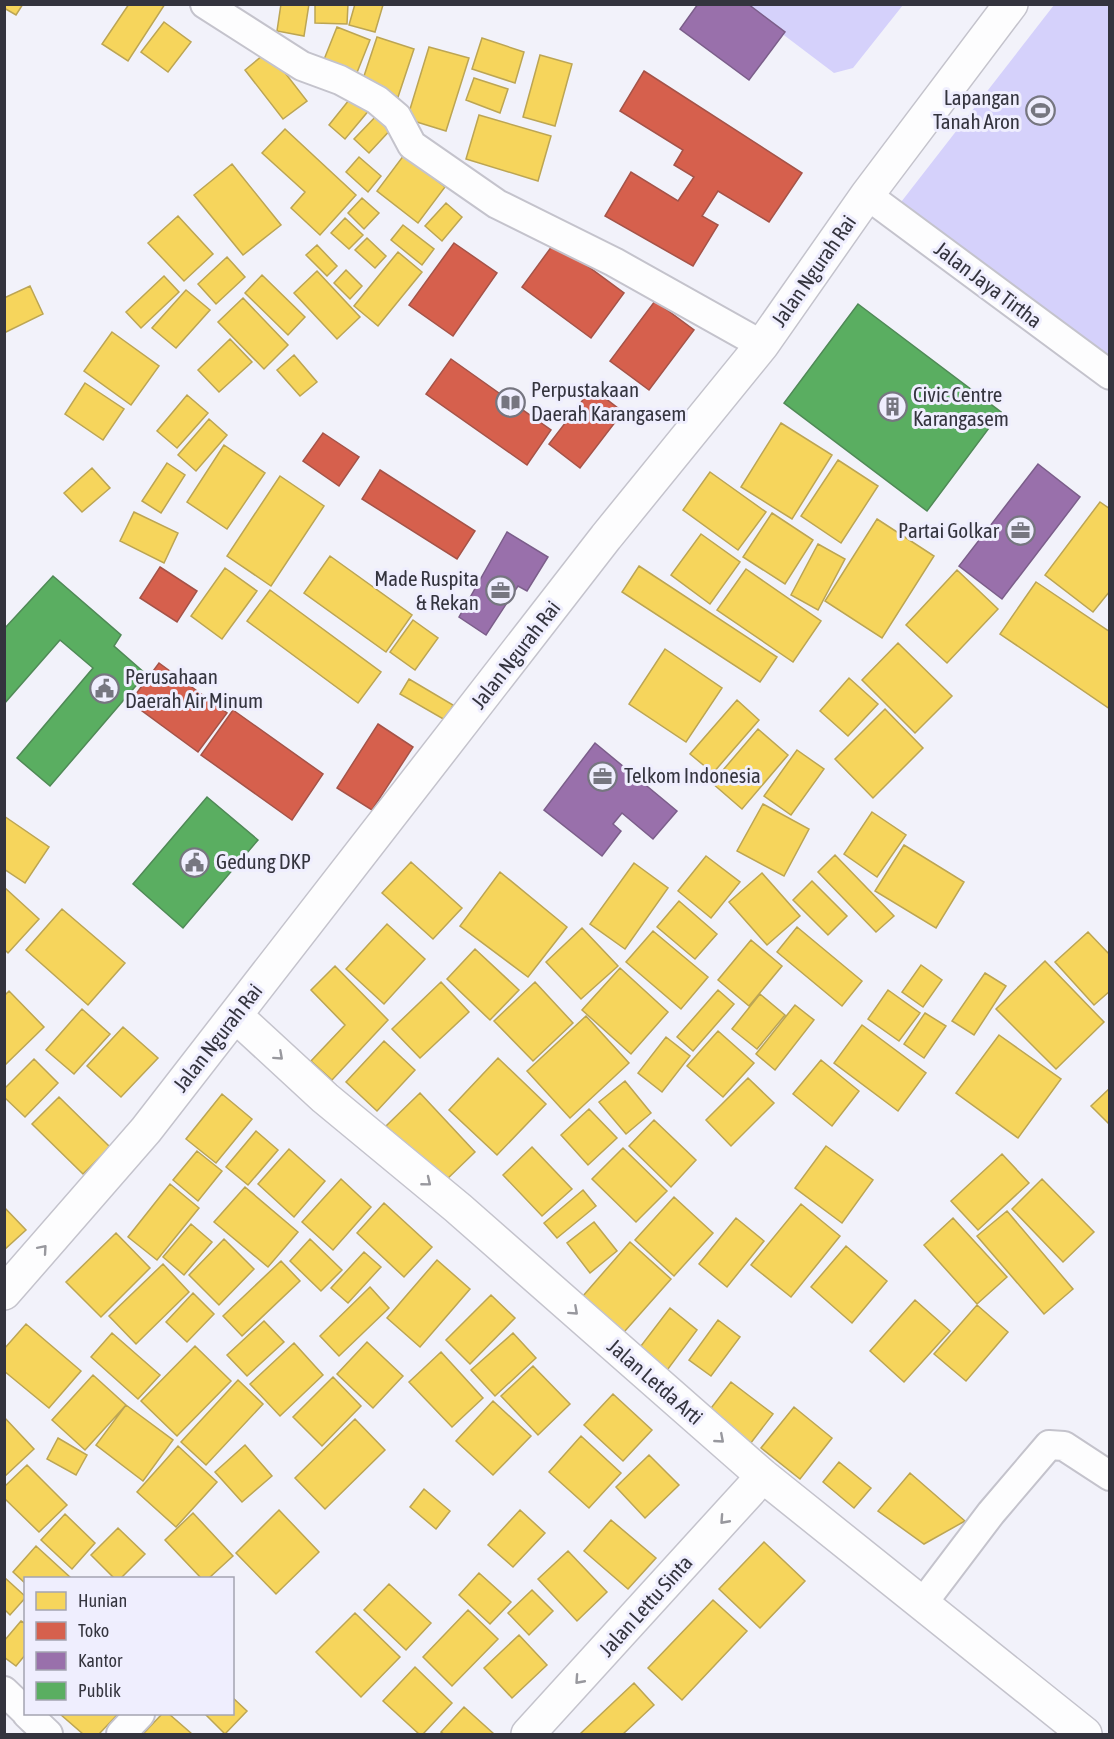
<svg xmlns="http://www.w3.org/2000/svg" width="1114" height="1739" viewBox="0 0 1114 1739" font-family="'Asap Condensed',sans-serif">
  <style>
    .green { fill: #d5d1fb }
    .homes { fill: #f6d55c; stroke: #bca553; stroke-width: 1.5 }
    .shops { fill: #d6604d; stroke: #a55348; stroke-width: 1.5 }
    .offices { fill: #9970ab; stroke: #7b5e8a; stroke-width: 1.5 }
    .public { fill: #5aae61; stroke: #4f8956; stroke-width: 1.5 }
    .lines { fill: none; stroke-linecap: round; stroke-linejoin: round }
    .street-casing { stroke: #c4c3cc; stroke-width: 32 }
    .secondary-casing { stroke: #c4c3cc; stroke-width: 36 }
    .street { stroke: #fdfdfe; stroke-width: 28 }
    .secondary { stroke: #fdfdfe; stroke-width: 33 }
    .oneway { stroke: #98989e }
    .labels { text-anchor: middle; stroke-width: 6; stroke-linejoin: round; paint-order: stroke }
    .poi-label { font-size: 21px; fill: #34343e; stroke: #efeefe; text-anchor: start }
    .street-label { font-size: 21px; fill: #34343e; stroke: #efeefe }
  </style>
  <rect width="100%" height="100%" fill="#f2f2fa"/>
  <path class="green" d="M744,5H903L853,68L834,73Z
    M1054,5H1109V382L891,215Z"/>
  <path class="homes" d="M4,4H23L16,15L4,8Z
    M129,4H165L128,61L102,44Z
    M281,4H309L304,36L277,31Z
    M315,4H348L347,24L315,23Z
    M355,4L383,5L375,32L349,25Z
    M164,22L191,42L168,72L141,52Z
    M337,27L370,40L354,80L321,67Z
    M377,37L414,49L398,97L361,85Z
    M482,38L524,52L515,83L472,69Z
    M429,47L469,58L446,131L407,119Z
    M268,51L307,101L283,119L245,70Z
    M540,55L572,64L555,126L523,117Z
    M474,78L508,89L500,113L466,100Z
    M353,95L370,109L345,139L329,125Z
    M380,112L394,126L369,153L354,139Z
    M479,115L551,136L538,181L466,159Z
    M285,129L356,195L320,235L291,208L305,192L262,153Z
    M404,155L445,187L418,223L377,191Z
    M359,157L381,176L368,192L346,172Z
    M232,164L281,225L243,255L194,195Z
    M362,198L379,213L364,229L348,213Z
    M446,203L462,217L442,241L425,226Z
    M178,216L213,254L184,281L148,243Z
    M345,218L363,235L349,249L331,233Z
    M403,225L434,249L422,265L391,240Z
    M367,238L386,256L375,268L355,250Z
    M317,245L337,266L327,276L306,255Z
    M398,252L422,272L378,326L354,306Z
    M227,257L245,277L216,304L198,284Z
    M346,270L362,286L350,299L334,283Z
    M317,271L360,317L337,339L294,293Z
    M262,275L305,317L288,335L245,293Z
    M164,276L179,292L141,328L126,312Z
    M30,286L43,314L4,333V298Z
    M186,290L210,310L176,348L152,328Z
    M243,298L288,345L264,369L218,322Z
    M112,332L159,366L131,405L84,371Z
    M230,339L252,362L219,392L198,370Z
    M294,355L317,382L300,396L277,370Z
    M85,383L124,409L103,440L65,414Z
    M187,395L208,413L177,448L157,431Z
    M209,419L227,435L196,471L178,455Z
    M781,423L832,455L792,519L741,487Z
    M224,445L265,473L227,529L187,502Z
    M838,460L878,486L841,543L801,516Z
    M167,463L185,475L161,513L142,501Z
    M92,468L110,488L82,512L64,493Z
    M710,472L766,512L738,550L683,510Z
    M280,476L324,506L271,586L227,556Z
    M1100,502L1110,509V591L1093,612L1045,575Z
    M134,512L178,533L164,563L120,541Z
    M772,513L813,540L785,584L743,557Z
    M877,519L934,556L882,638L825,601Z
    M701,534L740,562L710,604L671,575Z
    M818,544L845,559L818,610L791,595Z
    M330,556L412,615L386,652L304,593Z
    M639,566L777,657L760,682L622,592Z
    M225,568L257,591L222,639L191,616Z
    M746,569L821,621L793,662L717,610Z
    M957,570L998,609L947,663L906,625Z
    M1036,582L1110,632V709L1000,634Z
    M270,590L381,672L358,703L247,621Z
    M413,620L438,638L415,670L390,652Z
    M898,643L952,696L915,733L862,680Z
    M665,649L722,688L686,742L629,704Z
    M849,678L878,704L848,736L820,711Z
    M409,679L453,705L445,720L400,694Z
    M737,700L759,720L713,773L690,754Z
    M885,709L923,748L873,798L835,759Z
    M758,729L788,755L742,809L712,783Z
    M797,750L824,769L791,815L764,796Z
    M763,804L809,829L784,876L737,851Z
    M872,812L906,835L877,877L844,854Z
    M4,816L49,847L25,883L4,869Z
    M904,845L964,882L936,928L875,891Z
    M835,855L894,916L876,932L818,872Z
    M706,856L740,882L711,918L678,891Z
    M411,862L462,908L433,939L382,893Z
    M634,863L668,888L625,949L590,924Z
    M500,872L567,927L528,977L460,926Z
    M762,873L800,916L767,945L729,902Z
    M812,881L847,916L828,935L793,900Z
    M4,887L39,919L8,953L4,949Z
    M679,901L717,934L695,959L657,927Z
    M62,909L125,963L88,1005L26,950Z
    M387,924L425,959L384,1004L346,969Z
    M797,927L862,981L842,1006L777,952Z
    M582,928L618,966L581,999L546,962Z
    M653,931L708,977L681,1009L626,962Z
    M1088,932L1110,955V991L1094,1005L1055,962Z
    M751,940L782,966L749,1006L718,980Z
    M475,949L519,990L490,1020L447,979Z
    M1045,961L1104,1022L1056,1069L996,1009Z
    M921,965L942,980L923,1007L902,992Z
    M335,966L388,1020L332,1080L311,1061L345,1025L311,990Z
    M620,968L668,1012L631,1054L582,1010Z
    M985,973L1006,986L974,1035L952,1021Z
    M441,982L469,1012L420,1058L392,1029Z
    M535,982L573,1023L533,1061L494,1021Z
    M718,990L734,1004L693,1051L677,1037Z
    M888,990L920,1013L899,1041L868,1019Z
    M9,991L44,1027L4,1066V996Z
    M760,994L785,1015L757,1049L732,1029Z
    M795,1005L814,1020L775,1070L756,1054Z
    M82,1009L110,1034L74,1074L46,1050Z
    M925,1013L946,1026L924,1058L904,1044Z
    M586,1016L629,1063L570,1118L527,1071Z
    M862,1025L926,1073L898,1111L834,1063Z
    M123,1027L158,1058L121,1097L87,1066Z
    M718,1031L754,1063L723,1097L687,1066Z
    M999,1035L1061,1079L1018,1138L956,1093Z
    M666,1037L690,1056L662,1092L638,1073Z
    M384,1041L415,1070L377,1111L346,1082Z
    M498,1058L546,1104L497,1155L449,1110Z
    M34,1059L58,1083L25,1117L4,1097V1089Z
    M821,1060L859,1091L832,1126L793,1094Z
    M748,1078L774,1103L731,1146L706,1120Z
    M625,1081L651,1113L626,1134L599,1102Z
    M1110,1088V1125L1091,1106Z
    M420,1093L475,1152L442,1184L386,1126Z
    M222,1094L252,1119L216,1163L186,1139Z
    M59,1097L110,1147L83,1174L32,1124Z
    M589,1109L617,1138L588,1165L561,1135Z
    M654,1120L696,1160L671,1187L629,1146Z
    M256,1131L278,1150L248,1185L226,1167Z
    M826,1146L873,1180L842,1223L795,1188Z
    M532,1147L572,1189L542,1216L503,1175Z
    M623,1148L667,1191L636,1222L592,1179Z
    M289,1149L325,1181L294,1217L258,1184Z
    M197,1151L222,1171L198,1201L173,1180Z
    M1002,1154L1029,1183L978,1230L951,1201Z
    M341,1179L371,1207L333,1250L302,1222Z
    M1042,1179L1094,1232L1063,1262L1012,1209Z
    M170,1184L199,1208L157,1260L128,1237Z
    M245,1187L298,1232L268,1267L214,1222Z
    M583,1190L596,1206L557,1238L544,1223Z
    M674,1197L713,1233L674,1276L635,1240Z
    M384,1203L432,1247L404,1277L357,1233Z
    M801,1204L840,1236L791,1297L751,1265Z
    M4,1207L26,1230L4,1250Z
    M1007,1211L1073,1289L1044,1314L977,1236Z
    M736,1218L764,1241L727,1287L699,1264Z
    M953,1218L1007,1277L977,1304L924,1245Z
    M594,1222L617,1251L590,1273L567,1243Z
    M191,1224L212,1242L184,1275L163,1257Z
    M116,1233L150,1268L101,1317L66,1282Z
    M224,1239L254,1269L219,1305L189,1275Z
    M310,1239L342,1270L321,1291L290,1261Z
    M630,1242L671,1279L617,1340L576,1304Z
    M846,1246L887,1281L852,1323L811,1287Z
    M364,1252L381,1267L348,1303L331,1288Z
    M437,1260L470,1289L420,1347L387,1318Z
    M281,1261L300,1281L242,1336L223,1316Z
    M163,1264L189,1292L136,1344L109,1316Z
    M370,1287L389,1308L339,1356L320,1336Z
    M193,1293L214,1314L187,1342L166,1322Z
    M491,1295L515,1318L470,1364L446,1340Z
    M915,1300L950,1331L904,1382L870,1351Z
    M977,1305L1008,1332L966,1381L934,1354Z
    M670,1308L697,1330L662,1377L634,1355Z
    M718,1320L740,1337L711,1376L689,1360Z
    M264,1321L284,1342L247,1376L227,1355Z
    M26,1324L81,1371L49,1408L4,1371V1349Z
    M112,1333L160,1375L138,1399L91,1357Z
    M513,1333L536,1358L495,1396L471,1370Z
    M367,1342L403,1376L373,1408L337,1374Z
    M294,1343L323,1375L280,1416L250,1384Z
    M195,1346L231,1381L177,1436L141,1401Z
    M441,1352L483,1398L452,1427L409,1382Z
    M533,1366L570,1404L538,1435L501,1396Z
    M93,1375L126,1405L85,1450L52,1420Z
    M333,1377L361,1406L322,1446L293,1417Z
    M238,1380L263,1404L206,1465L181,1442Z
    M731,1382L773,1414L747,1448L705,1416Z
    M613,1394L652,1430L623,1461L584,1425Z
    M493,1401L531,1436L493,1475L456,1441Z
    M126,1405L173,1440L143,1481L96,1445Z
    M794,1407L832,1438L800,1479L761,1448Z
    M4,1417L34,1449L4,1477Z
    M355,1419L385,1450L325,1509L295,1478Z
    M581,1436L621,1473L589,1508L549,1472Z
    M58,1438L87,1455L76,1475L47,1459Z
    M245,1445L272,1476L242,1502L215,1472Z
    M178,1446L217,1482L176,1527L137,1492Z
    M649,1455L679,1485L645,1518L616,1487Z
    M839,1462L871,1488L854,1508L823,1482Z
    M27,1465L67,1505L39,1532L4,1498V1487Z
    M910,1473L965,1521L924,1544L878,1511Z
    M424,1489L450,1511L436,1529L410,1507Z
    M279,1510L319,1552L276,1594L236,1553Z
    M520,1510L545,1533L513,1567L488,1545Z
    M193,1513L233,1556L209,1578H201L165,1540Z
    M65,1514L95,1543L72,1569L41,1540Z
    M611,1520L656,1558L628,1589L584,1551Z
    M118,1528L145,1554L121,1578H114L91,1555Z
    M764,1542L805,1581L760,1628L719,1589Z
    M36,1546L71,1578H26V1584L13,1572Z
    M568,1551L607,1592L577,1621L538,1579Z
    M479,1573L511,1602L490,1624L459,1595Z
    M4,1577L26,1597L10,1615L4,1609Z
    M389,1584L431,1623L406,1650L364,1610Z
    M532,1590L553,1611L529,1635L508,1613Z
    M713,1600L747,1631L682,1700L648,1668Z
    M468,1610L498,1639L452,1686L423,1657Z
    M355,1613L400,1657L361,1697L316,1652Z
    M21,1621L26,1624V1654L16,1666L4,1657V1641Z
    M519,1635L547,1665L512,1698L484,1668Z
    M415,1667L452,1703L423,1734H419L383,1701Z
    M634,1683L654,1705L623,1734H580Z
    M232,1697L247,1711L225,1734L205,1714H232Z
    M464,1707L494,1734H444L441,1732Z
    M60,1714H118L99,1734H83Z
    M162,1714H169L192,1734H143Z"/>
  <path class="shops" d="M644,71L802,173L769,222L718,191L702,216L718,225L693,266L605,216L631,172L678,201L694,177L674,165L683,150L620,111Z
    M555,242L624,293L591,338L522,287Z
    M454,243L497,273L453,336L409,305Z
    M655,301L694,330L649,390L610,361Z
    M451,359L551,430L527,465L426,394Z
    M592,388L623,412L580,468L549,444Z
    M323,433L359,457L339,486L303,461Z
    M380,470L475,531L457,559L362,499Z
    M160,567L197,591L177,622L140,598Z
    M159,663L227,713L198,752L130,702Z
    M233,710L323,774L292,820L201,755Z
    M378,724L413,747L372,810L337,788Z"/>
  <path class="offices" d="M698,4H748L785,32L749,80L680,29Z
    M1038,464L1080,497L1002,599L959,566Z
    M507,532L548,557L527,591L518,586L486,635L459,617Z
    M595,743L677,811L653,839L622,813L613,824L621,831L602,856L544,810Z"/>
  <path class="public" d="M858,304L1001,412L927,511L784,403Z
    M53,576L121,635L114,646L146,674L50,786L17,758L93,668L60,640L4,704V629Z
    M207,797L258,840L183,928L133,884Z"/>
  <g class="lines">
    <defs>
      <path id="street" d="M205,4L302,66L340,80L377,100L397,117L412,145L497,204L614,262L762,345
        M867,195L1110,375
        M922,1604L991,1513L1049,1445L1064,1446L1110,1476
        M4,1691L26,1712
        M27,1714L48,1734
        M121,1734L140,1714"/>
      <path id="secondary" d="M236,1016L325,1098L458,1208L763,1476L1085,1734
        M4,1293L146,1130L606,537L762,345L867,195L1011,4
        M528,1734L763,1476"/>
    </defs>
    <use href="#street" class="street-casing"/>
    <use href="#secondary" class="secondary-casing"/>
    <use href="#street" class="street"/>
    <use href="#secondary" class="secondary"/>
  </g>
  <defs><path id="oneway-chevron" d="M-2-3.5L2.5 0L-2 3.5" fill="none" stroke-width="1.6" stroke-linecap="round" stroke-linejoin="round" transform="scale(1.5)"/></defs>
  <g class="oneway">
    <use href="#oneway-chevron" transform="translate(279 1056) rotate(42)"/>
    <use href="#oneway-chevron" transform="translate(427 1182) rotate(39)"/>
    <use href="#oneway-chevron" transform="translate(43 1249) rotate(-49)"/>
    <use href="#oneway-chevron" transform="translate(574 1311) rotate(42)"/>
    <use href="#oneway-chevron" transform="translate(720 1439) rotate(41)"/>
    <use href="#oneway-chevron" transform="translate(724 1520) rotate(132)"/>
    <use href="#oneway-chevron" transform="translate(579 1680) rotate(132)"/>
  </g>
  <defs>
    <symbol id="stadium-ring" viewBox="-11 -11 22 22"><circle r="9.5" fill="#efeefe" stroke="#767680" stroke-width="1.5"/><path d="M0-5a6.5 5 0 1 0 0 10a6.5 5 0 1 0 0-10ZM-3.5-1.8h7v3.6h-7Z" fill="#767680"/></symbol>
    <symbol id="library-ring" viewBox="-11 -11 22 22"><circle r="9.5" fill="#efeefe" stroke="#767680" stroke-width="1.5"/><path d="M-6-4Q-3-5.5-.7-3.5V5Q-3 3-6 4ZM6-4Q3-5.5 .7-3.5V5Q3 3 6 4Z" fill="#767680"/></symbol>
    <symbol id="building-ring" viewBox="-11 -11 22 22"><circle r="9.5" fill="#efeefe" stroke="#767680" stroke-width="1.5"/><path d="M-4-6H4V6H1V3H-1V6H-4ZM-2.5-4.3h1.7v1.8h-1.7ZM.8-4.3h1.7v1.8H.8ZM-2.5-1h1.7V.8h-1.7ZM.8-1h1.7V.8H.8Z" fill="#767680"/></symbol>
    <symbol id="office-ring" viewBox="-11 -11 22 22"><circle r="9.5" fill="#efeefe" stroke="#767680" stroke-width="1.5"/><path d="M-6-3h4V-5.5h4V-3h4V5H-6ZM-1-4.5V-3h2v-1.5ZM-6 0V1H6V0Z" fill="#767680"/></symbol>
    <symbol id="civic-ring" viewBox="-11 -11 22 22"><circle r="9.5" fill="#efeefe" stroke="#767680" stroke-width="1.5"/><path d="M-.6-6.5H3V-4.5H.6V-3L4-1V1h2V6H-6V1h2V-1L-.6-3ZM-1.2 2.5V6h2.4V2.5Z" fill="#767680"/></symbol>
  </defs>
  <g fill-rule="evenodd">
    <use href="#stadium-ring" x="1024" y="94" width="33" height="33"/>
    <use href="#library-ring" x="494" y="386" width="33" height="33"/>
    <use href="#building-ring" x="876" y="390" width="33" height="33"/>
    <use href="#office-ring" x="1004" y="514" width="33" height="33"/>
    <use href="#office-ring" x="484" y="574" width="33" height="33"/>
    <use href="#civic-ring" x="88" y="672" width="33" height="33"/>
    <use href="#office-ring" x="586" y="760" width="33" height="33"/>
    <use href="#civic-ring" x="178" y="846" width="33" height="33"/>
  </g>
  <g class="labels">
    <g class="poi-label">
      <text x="1020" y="105" text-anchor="end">Lapangan<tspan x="1020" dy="24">Tanah Aron</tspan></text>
      <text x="531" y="397">Perpustakaan<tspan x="531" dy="24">Daerah Karangasem</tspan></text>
      <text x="913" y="402">Civic Centre<tspan x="913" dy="24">Karangasem</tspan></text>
      <text x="999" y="538" text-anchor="end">Partai Golkar</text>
      <text x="479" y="586" text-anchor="end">Made Ruspita<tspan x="479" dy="24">&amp; Rekan</tspan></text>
      <text x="125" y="684">Perusahaan<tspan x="125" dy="24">Daerah Air Minum</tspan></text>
      <text x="624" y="783">Telkom Indonesia</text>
      <text x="216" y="869">Gedung DKP</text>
    </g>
    <g class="street-label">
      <text transform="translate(814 271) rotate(-55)" y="7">Jalan Ngurah Rai</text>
      <text transform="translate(988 285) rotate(37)" y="7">Jalan Jaya Tirtha</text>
      <text transform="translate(516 655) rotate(-52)" y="7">Jalan Ngurah Rai</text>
      <text transform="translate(218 1038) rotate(-52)" y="7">Jalan Ngurah Rai</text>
      <text transform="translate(655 1382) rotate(41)" y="7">Jalan Letda Arti</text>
      <text transform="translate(646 1606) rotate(-48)" y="7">Jalan Lettu Sinta</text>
    </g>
  </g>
  <rect width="1114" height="1739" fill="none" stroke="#34343e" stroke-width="12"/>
  <rect x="24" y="1577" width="210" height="138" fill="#efeefe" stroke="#a4a4b1" stroke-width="1.5"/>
  <rect x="36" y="1592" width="30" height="18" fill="#f6d55c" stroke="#a4a4b1" stroke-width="1.5"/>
  <text x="78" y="1607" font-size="18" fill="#34343e">Hunian</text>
  <rect x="36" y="1622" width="30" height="18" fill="#d6604d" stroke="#a4a4b1" stroke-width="1.5"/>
  <text x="78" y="1637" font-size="18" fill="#34343e">Toko</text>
  <rect x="36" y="1652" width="30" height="18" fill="#9970ab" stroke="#a4a4b1" stroke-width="1.5"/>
  <text x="78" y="1667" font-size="18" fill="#34343e">Kantor</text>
  <rect x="36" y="1682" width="30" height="18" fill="#5aae61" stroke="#a4a4b1" stroke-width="1.5"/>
  <text x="78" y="1697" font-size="18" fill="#34343e">Publik</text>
</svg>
